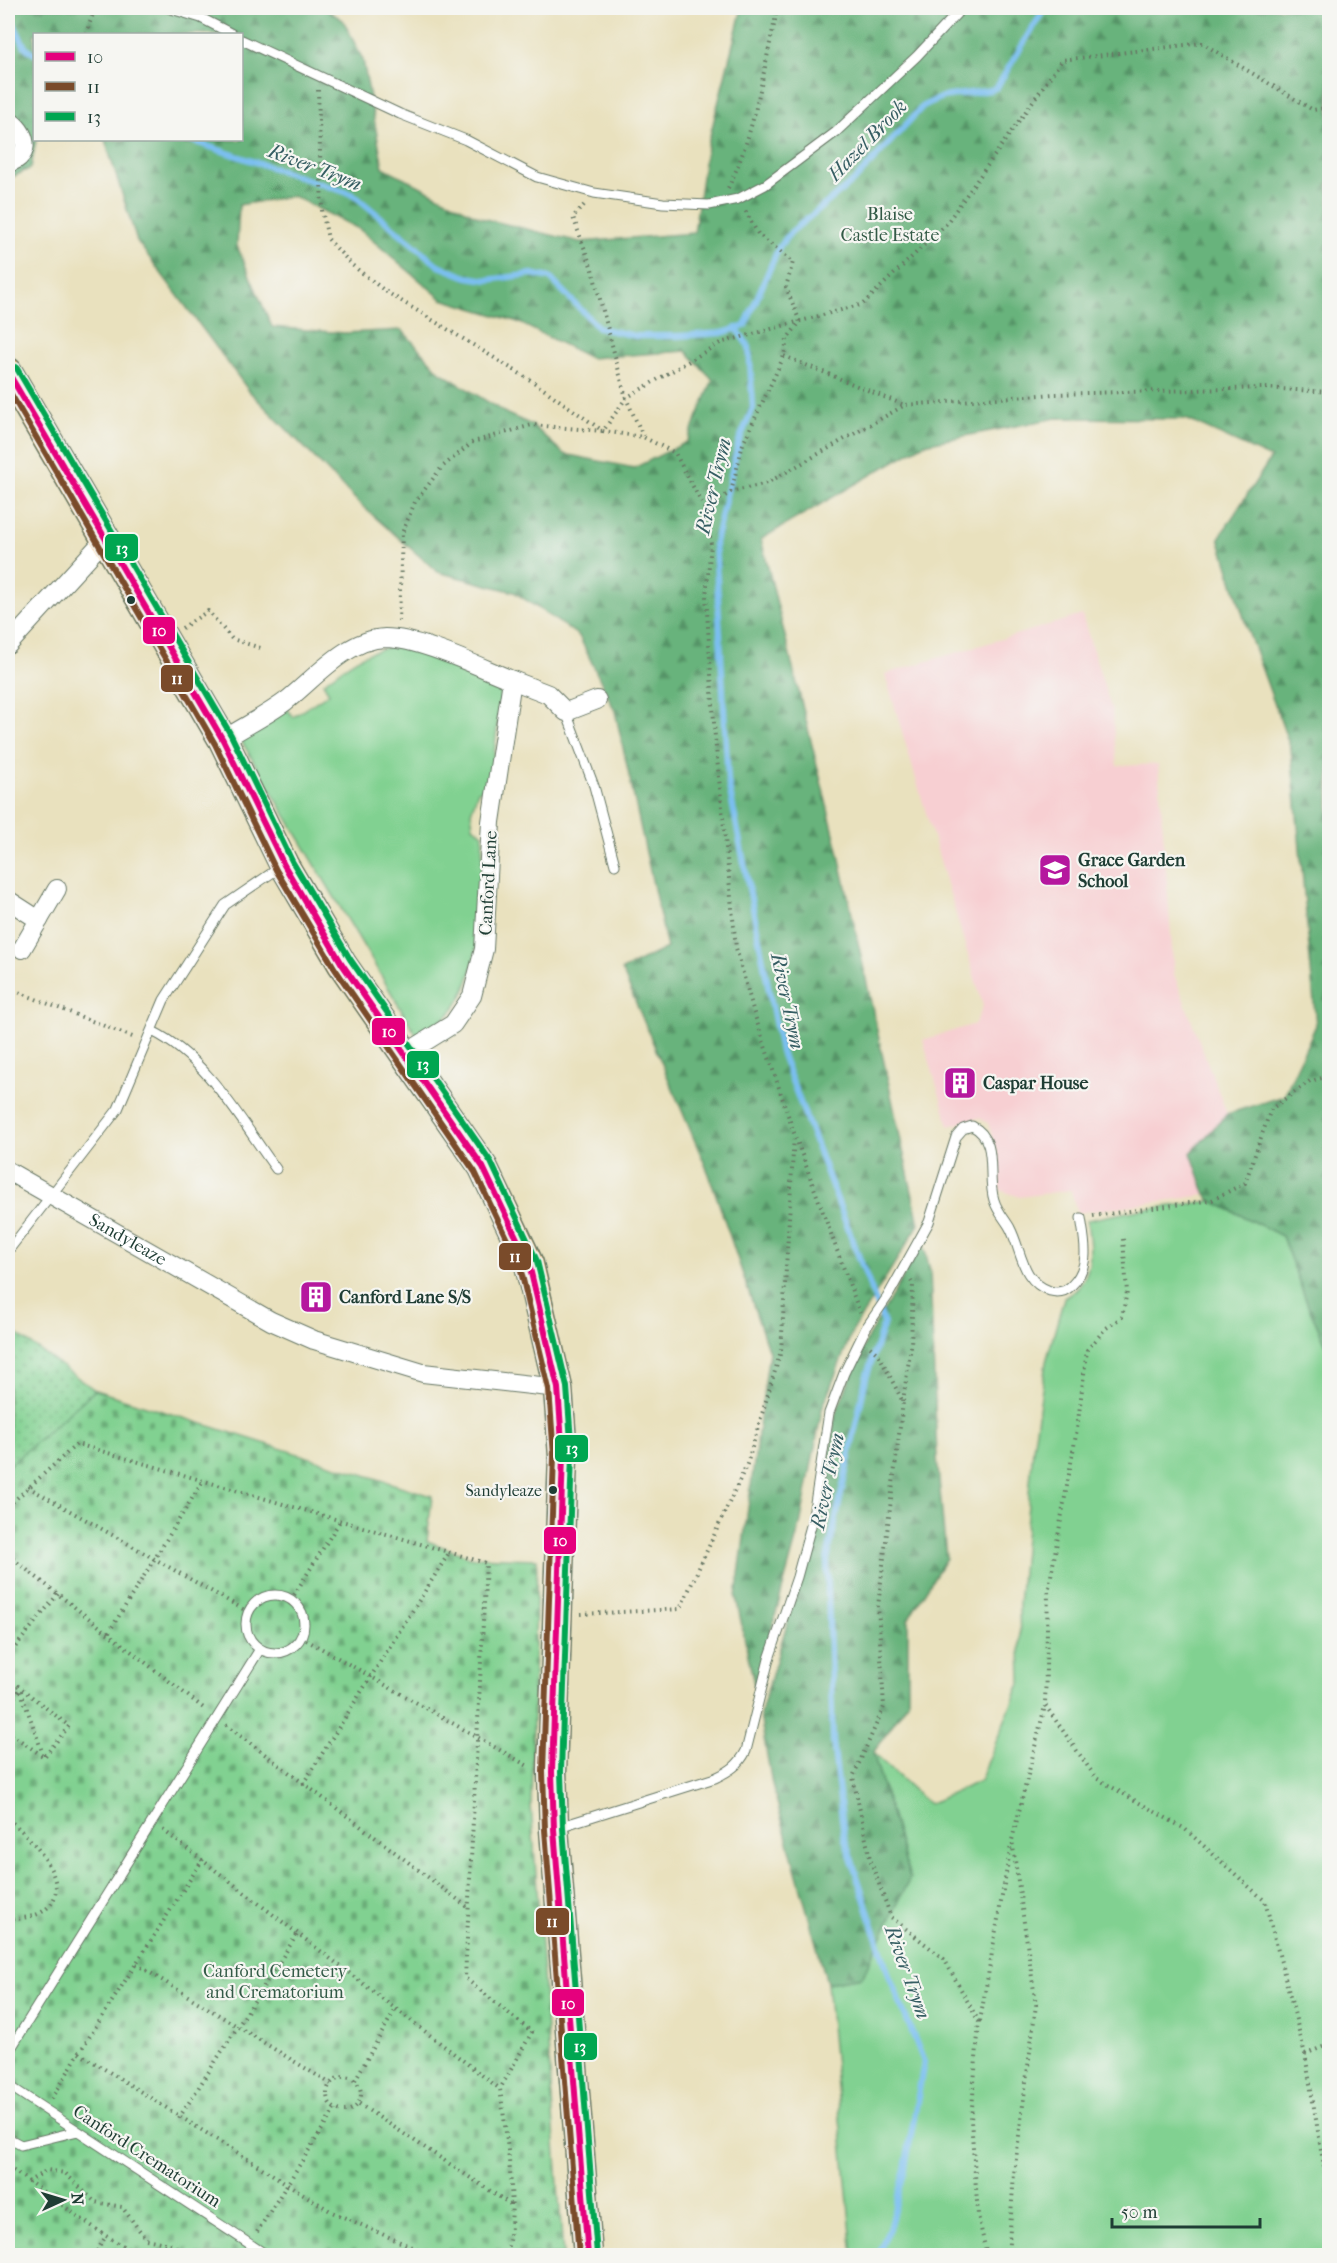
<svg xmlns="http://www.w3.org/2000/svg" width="1337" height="2263" viewBox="0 0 1337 2263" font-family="'IM FELL French Canon',serif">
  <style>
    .built { fill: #f7cfd2 }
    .green { fill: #81d191; stroke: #508762; stroke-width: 1.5 }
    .forest { fill: url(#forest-firs); stroke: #447858; stroke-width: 1.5; fill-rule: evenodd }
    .cemetery { fill: url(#cemetery-stones); stroke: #508762; stroke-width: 1.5 }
    .garden { fill: url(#garden-dots); stroke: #508762; stroke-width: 1.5 }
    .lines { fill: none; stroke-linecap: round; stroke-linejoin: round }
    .stream { stroke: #7bbff1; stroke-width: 6 }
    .service-casing { stroke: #667664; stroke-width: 11 }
    .minor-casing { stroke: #667664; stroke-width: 20 }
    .primary-casing { stroke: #667664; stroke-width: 31 }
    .path { stroke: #667664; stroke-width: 4; stroke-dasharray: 1.5 4.5; stroke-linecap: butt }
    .service { stroke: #fff; stroke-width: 9 }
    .minor { stroke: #fff; stroke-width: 18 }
    .primary { stroke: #fcbd6f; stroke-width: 28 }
    .bus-1-casing { stroke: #f6f6f2; stroke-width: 10 }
    .bus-2-casing { stroke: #f6f6f2; stroke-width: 10 }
    .bus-3-casing { stroke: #f6f6f2; stroke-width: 10 }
    .bus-1 { stroke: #e5007d; stroke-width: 6 }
    .bus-2 { stroke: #7a4b2a; stroke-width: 6 }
    .bus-3 { stroke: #00a651; stroke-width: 6 }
    .bus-dot { fill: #1f3d34; stroke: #f6f6f2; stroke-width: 2 }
    .labels { text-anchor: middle; stroke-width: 4.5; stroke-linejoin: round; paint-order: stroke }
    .bus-label { font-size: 16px; fill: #1f3d34; stroke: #f6f6f2; text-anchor: end }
    .park-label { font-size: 18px; fill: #335b47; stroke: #f6f6f2 }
    .poi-label { font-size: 18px; font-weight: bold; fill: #1f3d34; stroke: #f6f6f2; text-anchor: start }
    .street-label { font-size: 18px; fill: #1f3d34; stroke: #f6f6f2 }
    .water-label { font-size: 20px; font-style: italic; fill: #365e63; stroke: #f6f6f2 }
    .line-badge { stroke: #f6f6f2; stroke-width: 2 }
    .badge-label { font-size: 16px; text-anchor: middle; font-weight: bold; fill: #fff }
  </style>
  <defs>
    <pattern id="forest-firs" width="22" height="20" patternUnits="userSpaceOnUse" patternTransform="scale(1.5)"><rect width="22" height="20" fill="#68b37b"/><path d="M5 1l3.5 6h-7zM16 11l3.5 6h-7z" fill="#559366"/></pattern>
    <pattern id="cemetery-stones" width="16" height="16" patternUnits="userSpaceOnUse" patternTransform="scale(1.5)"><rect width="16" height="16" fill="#81d191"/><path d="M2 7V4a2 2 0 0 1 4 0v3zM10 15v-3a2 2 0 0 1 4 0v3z" fill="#69ab77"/></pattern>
    <pattern id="garden-dots" width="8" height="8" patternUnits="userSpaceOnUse" patternTransform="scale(1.5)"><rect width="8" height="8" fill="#81d191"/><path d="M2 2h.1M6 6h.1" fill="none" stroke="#69ab77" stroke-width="1.8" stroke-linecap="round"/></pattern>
  </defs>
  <rect width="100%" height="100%" fill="#f6f6f2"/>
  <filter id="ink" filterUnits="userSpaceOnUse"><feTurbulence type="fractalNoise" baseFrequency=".0167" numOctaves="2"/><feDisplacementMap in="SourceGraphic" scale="12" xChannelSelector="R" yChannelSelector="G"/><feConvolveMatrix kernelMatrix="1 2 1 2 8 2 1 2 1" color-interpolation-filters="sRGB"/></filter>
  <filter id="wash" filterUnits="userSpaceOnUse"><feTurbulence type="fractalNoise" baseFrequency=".008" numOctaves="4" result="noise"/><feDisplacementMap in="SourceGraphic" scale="24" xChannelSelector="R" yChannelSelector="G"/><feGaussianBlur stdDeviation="1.35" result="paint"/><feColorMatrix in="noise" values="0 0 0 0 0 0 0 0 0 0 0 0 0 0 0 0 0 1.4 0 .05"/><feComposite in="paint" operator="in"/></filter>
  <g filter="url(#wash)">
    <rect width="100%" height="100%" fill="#e9e1be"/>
    <path class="built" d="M1082,615L1112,711L1117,766L1158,764L1174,974L1227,1114L1191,1153L1206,1195L1077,1213L1071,1190L1020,1197L1000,1190L998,1154L988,1123L979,1118L949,1126L923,1040L975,1024L983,1006L885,674Z"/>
    <path class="green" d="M407,645L463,665L502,687L490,787L478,791L471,812L473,826L483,834C480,884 486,979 448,1015C439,1023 427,1029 417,1036L239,737L287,708L293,717L329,693L323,683C353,660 368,648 407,645Z
      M1212,1201L1282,1236L1309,1308L1330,1352L1329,2255H853L827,1983L862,1977L910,1878L873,1753L929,1804L980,1781L1021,1681L1019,1605L1033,1449L1046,1362L1064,1298C1096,1280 1091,1251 1087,1220L1138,1210Z"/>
    <path class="forest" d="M8,8H324L343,20L363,60L383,167L481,218L580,242L694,233L705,156L742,8H1329V1351L1309,1308L1282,1236L1212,1201L1206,1195L1191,1153L1227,1114L1284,1096L1316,1025L1291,749L1248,631L1219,538L1271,458L1186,419L1056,418L924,444L761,539L838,850L919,1224L852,1332L822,1409L800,1525L755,1689L736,1597L769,1352L709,1174L622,970L667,948L615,711L579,636L514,592L438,572L361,505L249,391L137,241L105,140H242V34H34L36,140L31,168L8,179ZM293,196L359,229L442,299L518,322L590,358L686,351L713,380L687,442L634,468L564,454L532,425L507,414L440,372L402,330L344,333L272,327L237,246L239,205Z
      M923,1243L930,1270L937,1457L946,1558L908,1619V1702L873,1753L910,1878L862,1977L827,1983L772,1784L760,1715L816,1526L828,1468L835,1415L868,1337Z"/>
    <path class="cemetery" d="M95,1390L432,1496L427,1541L470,1557L537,1559L531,1805L563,2255H8V1466Z"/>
    <path class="garden" d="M8,1328L95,1390L8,1466Z"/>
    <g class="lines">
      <path class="stream" d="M8,12L25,47L34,54
        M189,140L354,195L439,266L467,277L487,280L532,274L550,278L599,328L636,336H677L722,333L745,326L779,247L791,232L856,179L923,106L942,97L991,90L997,87L1045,8
        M736,328L749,347L753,408L739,441L715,543L728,781L781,1052L884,1323L866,1378L827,1560L833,1741L844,1836L889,1975L924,2062L905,2169L889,2229L877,2256"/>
    </g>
  </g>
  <g filter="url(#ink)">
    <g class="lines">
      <defs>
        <path id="service" d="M168,8L201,18L232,34
          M242,40L400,114L466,140L537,177L594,193L663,203L709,205L738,199L765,185L836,132L917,56L962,8
          M566,712L594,786L615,865
          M152,1031C207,1058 241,1121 276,1169
          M8,1251L118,1109L164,1000L225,905L282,866
          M246 1624a29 29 0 1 1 58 0a29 29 0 1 1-58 0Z
          M559,1827L715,1778C730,1771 739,1765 746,1751L769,1659L797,1577L812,1522L829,1413L844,1373L866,1328L888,1296L929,1222L956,1137L963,1129L972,1126C1000,1140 986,1176 994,1200C997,1211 1005,1219 1010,1228C1022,1251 1021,1281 1050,1291C1058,1293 1065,1292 1071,1286C1091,1267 1085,1243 1081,1218
          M8,2053L260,1649
          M8,2085L268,2256
          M8,2138L21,2145L78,2131"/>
        <g id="minor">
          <path d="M8,120C26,130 34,156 8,163"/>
          <path d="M8,645L104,540"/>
          <path d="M512,680L548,694L566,712L597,700"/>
          <path d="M223,740C243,727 266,716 286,701C314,679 347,639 385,638C420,638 479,667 512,680L491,822L484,949L472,996L453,1024L405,1054"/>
          <path d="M8,900L39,920"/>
          <path d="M22,949L57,889"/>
          <path id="s1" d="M8,1171L271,1321L314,1340L423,1373L558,1388"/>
        </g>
        <path id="primary" d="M8,372L223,740L284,865L342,964L483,1167L529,1264L558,1388L563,1456L552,1772L554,1829L588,2256"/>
      </defs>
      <use href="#service" class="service-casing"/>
      <use href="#minor" class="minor-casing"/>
      <use href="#primary" class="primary-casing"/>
      <path class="path" d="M86,34L95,8
        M318,90L322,210L328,239L352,265L385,291L532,381L603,431L643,437L675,453L705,509L711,544L706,596L715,738L736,948L754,1013L794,1133L860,1313
        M728,188C756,132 763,68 778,8
        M584,205L573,217L592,269L626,398L643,436
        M784,356L904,405
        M731,492L743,444L784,356L787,339L800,322L786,287L793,262L758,234L745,210
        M705,509L731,492L767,483L905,405L1054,394L1264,388L1330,392
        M399,621L402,533L415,502L442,467L473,442L532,425L603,431L626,398L720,343L863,304L946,224L1062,60L1202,43L1313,110L1330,107
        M182,628L208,611L232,639L264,649
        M8,988L135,1038
        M1093,1216L1212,1200L1245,1183L1271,1109L1310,1081L1330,1076
        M1123,1239L1127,1292L1122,1317L1105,1329L1087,1350L1077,1429L1048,1593L1045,1705L1096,1778L1185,1829L1265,1901L1305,2054L1330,2203
        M870,1347L879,1355L903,1402L878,1606L884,1707L853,1777L870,1859L891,1917L944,1959L979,2022L971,2120L978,2215L987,2256
        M903,1401L911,1346L913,1284L911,1281
        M28,1487L248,1612
        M8,1506L77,1444L486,1563L465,1978L532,2032L500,2089
        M8,1555L206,1710
        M291,1600L340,1521
        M581,1614L680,1609L747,1464L781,1351L794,1136
        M109,1632L203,1481
        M301,1637L528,1766
        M8,1656L58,1594
        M8,1678L69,1726L44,1757L8,1732
        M8,1707L20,1689L44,1757
        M226,1725L469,1908
        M303,1784L449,1553
        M8,1819C30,1836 82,1890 40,1913C31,1918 17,1918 8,1921
        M163,1830L500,2089C505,2125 521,2226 504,2256
        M136,1964L331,2084
        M980,2021L1011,1845
        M79,2053L332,2212L432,2256
        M1305,2054L1330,2044
        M327 2094a17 17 0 1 1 34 0a17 17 0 1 1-34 0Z
        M355,2080L396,2008
        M52,2099L79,2053L203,1859
        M359,2104L510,2204
        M179,2118L298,1933
        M8,2167L106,2236L141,2256
        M28,2182L47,2170L65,2173L95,2202L122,2207L146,2239L174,2245L183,2256
        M257,2232L335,2109
        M94,2256L106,2236
        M1008,2256L1014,2174L1036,2005L1012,1840L1045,1706"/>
      <use href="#service" class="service"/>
      <use href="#minor" class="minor"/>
      <use href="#primary" class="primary"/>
      <defs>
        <path id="bus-1" d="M8,372L223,740L284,865L342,964L483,1167L529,1264L558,1388L563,1456L552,1772L554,1829L588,2256"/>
        <path id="bus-2" d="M8,389L215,744L276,870L335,969L475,1172L520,1267L549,1389L554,1456L543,1772L545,1830L579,2256"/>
        <path id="bus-3" d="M16,367L231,735L292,861L350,959L491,1162L537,1261L567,1387L572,1455L561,1772L563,1828L597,2255"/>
      </defs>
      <use href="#bus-1" class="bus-1-casing"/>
      <use href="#bus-2" class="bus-2-casing"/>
      <use href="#bus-3" class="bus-3-casing"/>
      <use href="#bus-1" class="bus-1"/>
      <use href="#bus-2" class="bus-2"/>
      <use href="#bus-3" class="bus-3"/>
    </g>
  </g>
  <defs>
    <symbol id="school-square" viewBox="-11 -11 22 22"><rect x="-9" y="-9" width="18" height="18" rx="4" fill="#b5179e" stroke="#f6f6f2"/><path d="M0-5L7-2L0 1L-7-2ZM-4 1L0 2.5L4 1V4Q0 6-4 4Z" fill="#fff"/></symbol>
    <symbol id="building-square" viewBox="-11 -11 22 22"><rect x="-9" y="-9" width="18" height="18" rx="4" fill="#b5179e" stroke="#f6f6f2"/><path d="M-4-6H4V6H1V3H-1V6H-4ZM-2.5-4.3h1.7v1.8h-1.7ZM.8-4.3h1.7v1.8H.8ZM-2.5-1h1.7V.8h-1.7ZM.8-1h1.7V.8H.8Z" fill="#fff"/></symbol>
  </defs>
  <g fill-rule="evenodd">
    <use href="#school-square" x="1036" y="851" width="38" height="38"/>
    <use href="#building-square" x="941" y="1064" width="38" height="38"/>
    <use href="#building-square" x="297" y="1278" width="38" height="38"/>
  </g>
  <g class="bus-dot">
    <circle cx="131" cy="600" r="5"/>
    <circle cx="553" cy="1490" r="5"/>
  </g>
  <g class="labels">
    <g class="bus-label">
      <text x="542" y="1496">Sandyleaze</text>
    </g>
    <g class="park-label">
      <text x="890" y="220">Blaise<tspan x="890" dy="21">Castle Estate</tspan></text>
      <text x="275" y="1977">Canford Cemetery<tspan x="275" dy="21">and Crematorium</tspan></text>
    </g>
    <g class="poi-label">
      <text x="1078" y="866">Grace Garden<tspan x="1078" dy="21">School</tspan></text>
      <text x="983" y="1089">Caspar House</text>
      <text x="339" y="1303">Canford Lane S/S</text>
    </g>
    <g class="street-label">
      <text transform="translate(488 883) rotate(-87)" y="6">Canford Lane</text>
      <text dy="6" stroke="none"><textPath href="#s1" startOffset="138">Sandyleaze</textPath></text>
      <text transform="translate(147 2156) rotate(33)" y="6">Canford Crematorium</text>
    </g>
    <g class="water-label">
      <text transform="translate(867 140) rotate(-46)" y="7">Hazel Brook</text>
      <text transform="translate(315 167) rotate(21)" y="7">River Trym</text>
      <text transform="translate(713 486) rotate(-77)" y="7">River Trym</text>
      <text transform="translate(788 1001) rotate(78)" y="7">River Trym</text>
      <text transform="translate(827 1481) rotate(-78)" y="7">River Trym</text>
      <text transform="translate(908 1972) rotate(70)" y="7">River Trym</text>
    </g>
  </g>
  <g class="line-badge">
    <rect x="104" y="533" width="35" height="29" rx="6" fill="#00a651"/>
    <rect x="142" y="616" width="34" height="29" rx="6" fill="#e5007d"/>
    <rect x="160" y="664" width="34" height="29" rx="6" fill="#7a4b2a"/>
    <rect x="371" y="1017" width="35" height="29" rx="6" fill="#e5007d"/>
    <rect x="406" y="1050" width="34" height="29" rx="6" fill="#00a651"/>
    <rect x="498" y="1242" width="34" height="29" rx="6" fill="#7a4b2a"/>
    <rect x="554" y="1434" width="35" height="29" rx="6" fill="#00a651"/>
    <rect x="543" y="1526" width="34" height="29" rx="6" fill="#e5007d"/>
    <rect x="535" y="1907" width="35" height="29" rx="6" fill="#7a4b2a"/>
    <rect x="551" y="1988" width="34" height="29" rx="6" fill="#e5007d"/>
    <rect x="563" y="2032" width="35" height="29" rx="6" fill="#00a651"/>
  </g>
  <g class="badge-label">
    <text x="122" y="554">13</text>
    <text x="159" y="636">10</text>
    <text x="177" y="684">11</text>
    <text x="389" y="1037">10</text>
    <text x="423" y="1070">13</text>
    <text x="515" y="1262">11</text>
    <text x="572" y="1454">13</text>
    <text x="560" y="1546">10</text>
    <text x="552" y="1927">11</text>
    <text x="568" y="2009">10</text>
    <text x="580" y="2052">13</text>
  </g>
  <rect width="1337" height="2263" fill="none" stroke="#f6f6f2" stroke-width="30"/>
  <rect x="33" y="33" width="210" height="108" fill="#f6f6f2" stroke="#a0aca6" stroke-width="1.5"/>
  <rect x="45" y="52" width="30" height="9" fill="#e5007d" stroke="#a0aca6" stroke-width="1.5"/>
  <text x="87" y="63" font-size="18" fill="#1f3d34">10</text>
  <rect x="45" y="82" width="30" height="9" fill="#7a4b2a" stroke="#a0aca6" stroke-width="1.5"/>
  <text x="87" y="93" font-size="18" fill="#1f3d34">11</text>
  <rect x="45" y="112" width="30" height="9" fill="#00a651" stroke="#a0aca6" stroke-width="1.5"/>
  <text x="87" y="123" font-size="18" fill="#1f3d34">13</text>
  <g transform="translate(63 2200) rotate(86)" stroke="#f6f6f2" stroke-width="4.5" paint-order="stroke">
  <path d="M0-4.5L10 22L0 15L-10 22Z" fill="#1f3d34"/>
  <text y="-9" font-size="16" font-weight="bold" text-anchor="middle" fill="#1f3d34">N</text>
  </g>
  <path d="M1112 2218v9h148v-9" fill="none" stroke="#1f3d34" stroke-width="3"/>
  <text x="1121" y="2218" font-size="18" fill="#1f3d34" stroke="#f6f6f2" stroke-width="4.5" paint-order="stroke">50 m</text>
</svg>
